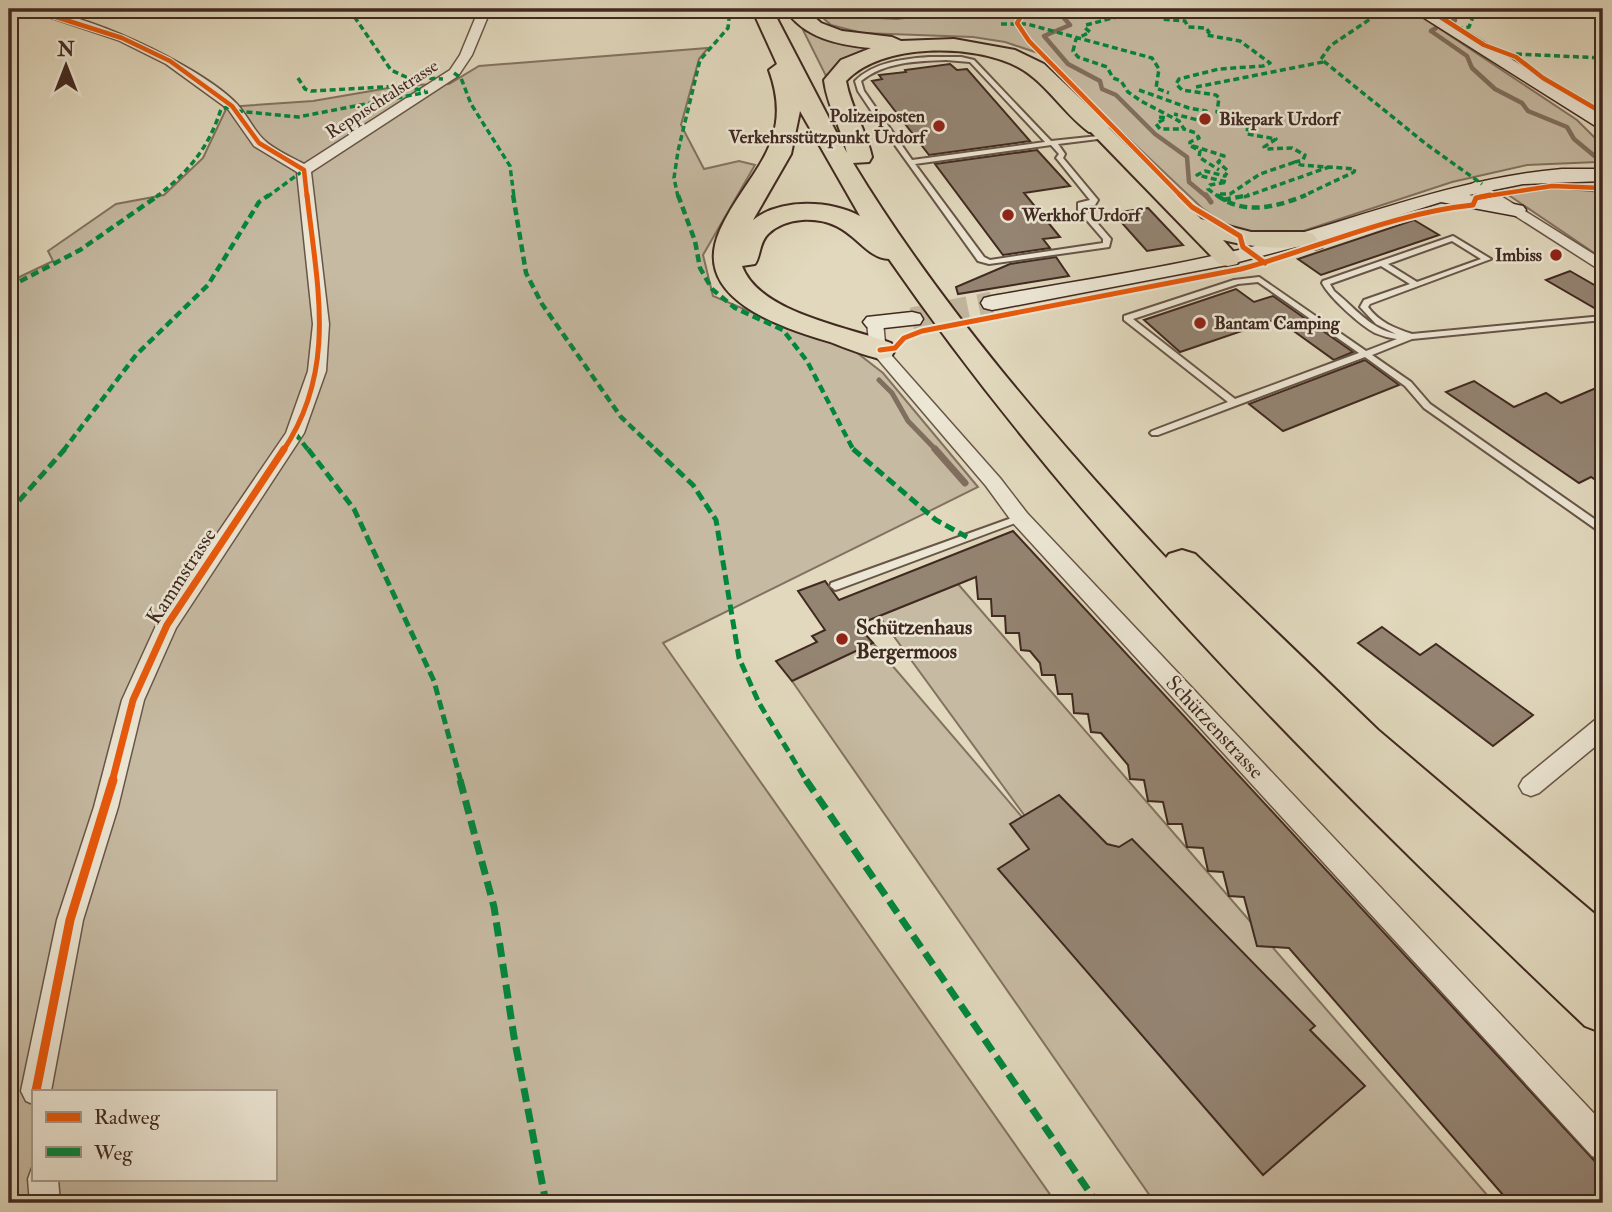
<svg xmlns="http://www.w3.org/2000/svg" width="1612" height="1212" viewBox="0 0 1612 1212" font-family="'IM FELL Double Pica',serif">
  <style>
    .green { fill: #c6baa2; stroke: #837261; stroke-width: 2; fill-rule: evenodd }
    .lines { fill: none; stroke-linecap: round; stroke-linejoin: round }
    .stream-far2 { stroke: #806e5e; stroke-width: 4.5 }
    .stream-far1 { stroke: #806e5e; stroke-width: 5 }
    .stream { stroke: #806e5e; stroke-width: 7 }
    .building { fill: #948472; stroke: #402920; stroke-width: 2 }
    .secondary-tunnel { stroke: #c1b59e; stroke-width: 23; stroke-dasharray: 23 11; stroke-linecap: butt }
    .lane-casing { stroke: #685547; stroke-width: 4 }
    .street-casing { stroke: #685547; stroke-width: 3 }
    .secondary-casing { stroke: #402920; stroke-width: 3 }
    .primary-casing { stroke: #402920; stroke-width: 4 }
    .highway-casing { stroke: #402920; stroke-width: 4 }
    .lane { fill: #ece6d4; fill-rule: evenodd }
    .street { fill: #ece6d4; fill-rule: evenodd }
    .secondary { fill: #ece6d4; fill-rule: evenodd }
    .primary { fill: #e1d8bd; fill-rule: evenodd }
    .highway { fill: #e1d8bd; fill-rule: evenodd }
    .quiet-far3 { stroke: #00873e; stroke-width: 3.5; stroke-dasharray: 6 3.5; stroke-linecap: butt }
    .quiet-far2 { stroke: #00873e; stroke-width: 4.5; stroke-dasharray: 8 4.5; stroke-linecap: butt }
    .quiet-far1 { stroke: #00873e; stroke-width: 5; stroke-dasharray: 10 5; stroke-linecap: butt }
    .quiet { stroke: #00873e; stroke-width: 7; stroke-dasharray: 14 7; stroke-linecap: butt }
    .cycleway-far3-casing { stroke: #ece6d4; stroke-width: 7 }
    .cycleway-far2-casing { stroke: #ece6d4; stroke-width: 9 }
    .cycleway-far1-casing { stroke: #ece6d4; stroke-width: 11 }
    .cycleway-casing { stroke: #ece6d4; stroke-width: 13 }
    .cycleway-far3 { stroke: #e8590c; stroke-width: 4.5 }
    .cycleway-far2 { stroke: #e8590c; stroke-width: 5 }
    .cycleway-far1 { stroke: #e8590c; stroke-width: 7 }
    .cycleway { stroke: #e8590c; stroke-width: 9 }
    .poi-dot { fill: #8f2418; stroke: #ece6d4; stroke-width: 2.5 }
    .labels { text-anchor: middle; stroke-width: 5; stroke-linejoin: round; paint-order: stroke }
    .far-street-label { font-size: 18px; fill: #402920; stroke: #ece6d4 }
    .far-poi-label { font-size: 18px; font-weight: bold; fill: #402920; stroke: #ece6d4; text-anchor: start }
    .street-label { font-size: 21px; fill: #402920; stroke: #ece6d4 }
    .poi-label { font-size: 21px; font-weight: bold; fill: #402920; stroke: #ece6d4; text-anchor: start }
  </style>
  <rect width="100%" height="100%" fill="#e1d8bd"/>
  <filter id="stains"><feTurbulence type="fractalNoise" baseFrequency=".00286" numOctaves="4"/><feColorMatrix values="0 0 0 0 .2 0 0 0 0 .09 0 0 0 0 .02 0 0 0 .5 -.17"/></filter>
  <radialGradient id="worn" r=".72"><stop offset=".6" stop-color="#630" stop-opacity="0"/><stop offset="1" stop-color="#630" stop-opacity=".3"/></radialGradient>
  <path class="green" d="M813,9H841L860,17L897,19L974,9H1410L1577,120L1596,139L1597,162L1527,165L1452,182L1288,236H1256L1222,222L1202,208L1038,53L1005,42L973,37L862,33L831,25Z
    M803,30L828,38L895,48L843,61L826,76Z
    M708,48L699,59L681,125L704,169L739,161L755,165L703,255L713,296L780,324L847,345L883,373L978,487L663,643L1056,1203H9V282L53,261L48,251L116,204L164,195L203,158L227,107L313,101L406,85L449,84L479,66ZM33,1091H275V1179H33Z
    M1557,188L1603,192V259L1507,194Z
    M958,584L1494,1203H1155L792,681L873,643L1046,845L879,616Z"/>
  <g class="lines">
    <path class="stream-far2" d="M1091,9L1063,17L1070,25L1044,36L1068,64L1100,81L1102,89L1116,95L1155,134L1187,157L1189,182L1207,197
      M1116,9H1120
      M1441,9L1455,20L1453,24
      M1436,28L1431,31L1467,56L1472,68L1495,89L1522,103L1528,111L1567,127L1574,139L1603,163"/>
    <path class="stream-far1" d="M1206,195L1211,202
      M879,380L892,393L908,421L937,451"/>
    <path class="stream" d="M935,449L965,483"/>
  </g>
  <path class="building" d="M950,64L957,70L967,69L1030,141L929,155L872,81L882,79L879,75L906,72L905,70Z
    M1037,150L1070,186L1024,193L1060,237L1043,239L1050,248L1003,255L935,164Z
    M1148,208L1183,245L1147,251L1113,213Z
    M1414,220L1439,235L1321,275L1298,259Z
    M1056,257L1069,276L958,294L956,287L1010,264Z
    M1570,271L1603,290V313L1546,280Z
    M1236,289L1254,302L1273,296L1353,352L1334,360L1277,319L1180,352L1144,320Z
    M1365,360L1399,385L1283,431L1249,404Z
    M1474,381L1514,407L1546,393L1561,403L1603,385V485L1591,477L1579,483L1446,392Z
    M1013,531L1603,1170V1203H1510L1289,948L1257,946L1244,897L1229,896L1223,872L1208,871L1203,848L1187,847L1182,824H1168L1163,802L1148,801L1144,780L1130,779L1128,765L1101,733L1091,732L1088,714L1074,713L1072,694H1058L1055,675H1042L1040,663L1030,651L1021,650L1019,633H1006L1005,616H992L991,599H978L976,577L857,625L873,643L792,681L776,661L817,642L812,636L825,630L798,591L825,581L839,600Z
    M1382,627L1420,655L1436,644L1533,715L1493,746L1358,643Z
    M1059,795L1107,844L1119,847L1132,839L1315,1026L1310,1030L1365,1086L1263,1175L998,869L1029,849L1010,824Z"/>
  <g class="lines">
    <path class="secondary-tunnel" d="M912,319L992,303"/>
    <defs>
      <path id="lane" d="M929,57H961L974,60L1051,141L1108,135V137L1106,138L1058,144L1065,154L1063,158L1098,200L1095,205L1085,206L1086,210L1111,239L1109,247L989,264L978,261L882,127L858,91L855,81C874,62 903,59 929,57ZM946,60L970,62L1045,142L912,160L864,91L861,81C884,62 917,61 946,60ZM1051,145L1059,154L1056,158L1057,159L1090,200L1078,203V210L1103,239V243L990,260L984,257L915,164Z
        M1453,236L1491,259L1370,304L1368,307C1379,322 1394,328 1412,334L1603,316V320L1412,339L1372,355L1411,382L1430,404L1603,525V533L1600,532L1424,408L1405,386L1365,357L1158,435H1152L1150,433L1152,431L1228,402L1124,320V316L1234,280L1259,277L1366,351L1397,339C1389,338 1382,336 1375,333C1360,325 1330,298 1322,283L1323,281ZM1452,241L1481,259L1417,282L1388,264ZM1381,266L1410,284L1364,300L1360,307L1376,324L1396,334C1370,329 1353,306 1334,291L1330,284ZM1258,282L1359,353L1235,399L1133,319L1238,284Z
        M1302,237H1308L1322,247L1315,249L1302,241Z
        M1020,515L1025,518L1023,520L839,589L835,590L830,586L831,583Z"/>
      <path id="street" d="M25,9C77,7 201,66 237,104C247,115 253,129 263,139C273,149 291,157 304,164L450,70L460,55L479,9H491L472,55L458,76L311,172L329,324L326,371L304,433L176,628L144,700L118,807L83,920L51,1091H33V1104L26,1101L21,1091L57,920L94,807L122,700L159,619L286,433L308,371L313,324L297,172L254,146L228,109L166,64L118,40Z
        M1477,181L1603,260V272L1472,188L1470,185Z
        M875,317L883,322L885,342L892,356L1000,478L1027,513L1603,1123V1160L1592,1156L1013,523L986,486L877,358L869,342L867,322Z
        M1603,718V740L1539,793L1531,796L1523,793L1519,786L1523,779L1595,720Z
        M32,1168L33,1179H58L60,1203H30L28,1179Z"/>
      <path id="secondary" d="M1410,9H1429L1603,115V128L1597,127Z
        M1562,169H1603V181L1523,184L1469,195L1523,206L1526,210L1523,214L1516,216L1441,202L1311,243L1227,265L992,310L984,308L981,303L984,298L992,296C1082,280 1174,267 1263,244C1363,217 1458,178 1562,169Z
        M912,312L920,314L923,319L920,324L875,329L867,327L863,322L867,317Z"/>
      <path id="primary" d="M1097,121L1104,123L1201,219L1251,232H1305L1313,234L1317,239L1313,244C1284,251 1252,247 1223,240L1240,259L1237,264L1228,266L1219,264L1090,131L1087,127L1090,123Z"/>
      <path id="highway" d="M752,9H772L847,153C841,127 827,106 824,80L841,60L871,48C838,45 804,38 785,9H805L821,23L842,31L892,37L901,41L954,39L1015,50L1044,64L1105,122L1109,127L1105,132H1089C1063,113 1046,82 1018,67C974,43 881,43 846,81C851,108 866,130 872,157L869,162L853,163C938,303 1054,438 1166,558L1169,554L1182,550L1195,554L1378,730L1603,921V1033L1585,1026C1334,787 1087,544 889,259C860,258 853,217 802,220C790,221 777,225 768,234C759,243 761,255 755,264L742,266C759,313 849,327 891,343L895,350L891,357L880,359C863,355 846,348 830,342C781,327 689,299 720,230C747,171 796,144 769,70L777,64ZM800,111L860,216C830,200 781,198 753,220L791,154Z"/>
    </defs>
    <use href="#lane" class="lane-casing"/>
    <use href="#street" class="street-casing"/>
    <use href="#secondary" class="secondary-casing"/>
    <use href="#primary" class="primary-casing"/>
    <use href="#highway" class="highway-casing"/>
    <use href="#lane" class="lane"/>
    <use href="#street" class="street"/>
    <use href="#secondary" class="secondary"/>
    <use href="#primary" class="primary"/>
    <use href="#highway" class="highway"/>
    <path class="quiet-far3" d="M349,9L391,70L406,77L443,79
      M848,9L870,17L967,9
      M1147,9L1086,25L1085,28L1090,32L1076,39L1073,51L1078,57L1107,67L1113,78L1121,81L1128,92L1141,101L1179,121L1184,129L1196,133L1199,138L1190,142V145L1224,156L1218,162L1228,171L1225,176L1205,171L1197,175L1227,182L1210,185L1208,189L1219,197
      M1160,9L1168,14L1162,19L1185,21L1188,27L1206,28L1209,32L1206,35L1240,41L1270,63L1263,66L1219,69L1179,79L1176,84L1182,90L1216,95L1219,98L1217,112L1245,119L1248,124L1247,134L1276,139L1264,147L1266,149L1292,148L1305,155L1303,160L1295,162L1301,165L1355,169L1354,172L1301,197
      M1385,9L1330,46L1321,59L1426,144L1482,184
      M1168,14L1181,12L1178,9
      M1001,24H1027L1152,58L1159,69L1156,88L1169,93
      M1457,29L1469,27L1476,9
      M1516,54L1603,58
      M454,73L461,78L471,104L510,166L514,197
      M298,78L305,89L311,91L402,86L425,91
      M1196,87L1323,62
      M1139,90L1189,108L1206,111L1200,115L1210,123L1174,114
      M237,111L298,117L428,92
      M1159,117L1166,118L1156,124L1160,129H1184
      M1191,146L1200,151L1199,157L1219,170
      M1220,194H1230L1260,174L1295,162
      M156,197C189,172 209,147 221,109L232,106
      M267,197L304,170
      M678,197L674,178L678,151L700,60L728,28L730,9
      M1244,197L1329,167"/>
    <path class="quiet-far2" d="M513,195L526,273L542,304L621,417L657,451
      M678,195L695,241L700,268L712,289L735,308L783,330L807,361L854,451
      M1217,195C1243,216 1277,207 1306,195
      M1223,200L1249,195
      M9,287L80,250L159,195
      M295,433L309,451
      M63,451L136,355L208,285L259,202L269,195"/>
    <path class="quiet-far1" d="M308,449L354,509L434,681L461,782
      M655,449L693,485L716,520L739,658L759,703L807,782
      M853,449L936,520L967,537
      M9,512L65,449"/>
    <path class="quiet" d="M460,780L494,907L514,1037L546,1203
      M806,780L1097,1203"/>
    <defs>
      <path id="cycleway-far3" d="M31,9L122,38L170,61L232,106L259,143L304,170L307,197
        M1026,9L1017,23L1029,41L1182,197
        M1428,9L1484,45L1516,57L1543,78L1603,113
        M1480,197L1552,186L1603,188"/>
      <path id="cycleway-far2" d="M1180,195L1192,207L1240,236L1243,247L1265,263
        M880,350L895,348L904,338L922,331L1241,269C1318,248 1394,213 1473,205L1476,198L1490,195
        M283,451C338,369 317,286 307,195"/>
      <path id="cycleway-far1" d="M112,782L133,700L167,625L284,449"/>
      <path id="cycleway" d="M36,1091L70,920L113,780"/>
    </defs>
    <use href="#cycleway-far3" class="cycleway-far3-casing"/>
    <use href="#cycleway-far2" class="cycleway-far2-casing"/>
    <use href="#cycleway-far1" class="cycleway-far1-casing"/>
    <use href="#cycleway" class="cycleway-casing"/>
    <use href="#cycleway-far3" class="cycleway-far3"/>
    <use href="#cycleway-far2" class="cycleway-far2"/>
    <use href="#cycleway-far1" class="cycleway-far1"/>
    <use href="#cycleway" class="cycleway"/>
  </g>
  <g class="poi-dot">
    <circle cx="1205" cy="119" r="7"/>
    <circle cx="939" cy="126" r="7"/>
    <circle cx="1008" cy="215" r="7"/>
    <circle cx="1556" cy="255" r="7"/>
    <circle cx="1200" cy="323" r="7"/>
    <circle cx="842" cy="639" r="7"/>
  </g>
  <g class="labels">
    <g class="far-street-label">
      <text transform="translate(382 99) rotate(-33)" y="6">Reppischtalstrasse</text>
    </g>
    <g class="far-poi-label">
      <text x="925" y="122" text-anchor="end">Polizeiposten<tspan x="925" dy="21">Verkehrsstützpunkt Urdorf</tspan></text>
      <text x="1219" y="125">Bikepark Urdorf</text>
      <text x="1022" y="221">Werkhof Urdorf</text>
      <text x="1542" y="261" text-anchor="end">Imbiss</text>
      <text x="1214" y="329">Bantam Camping</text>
    </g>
    <g class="street-label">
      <text transform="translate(181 576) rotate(-57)" y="7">Kammstrasse</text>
      <text transform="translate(1215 727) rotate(47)" y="7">Schützenstrasse</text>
    </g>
    <g class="poi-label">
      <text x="856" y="634">Schützenhaus<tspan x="856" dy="24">Bergermoos</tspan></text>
    </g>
  </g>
  <rect width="1612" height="1212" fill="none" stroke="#e1d8bd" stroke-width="35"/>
  <rect x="10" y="10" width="1591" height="1191" fill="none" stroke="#402920" stroke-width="3.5"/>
  <rect x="18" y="18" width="1577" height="1177" fill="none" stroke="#402920" stroke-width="2"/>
  <rect x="32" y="1090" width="245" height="91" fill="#ece6d4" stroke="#a79a8c" stroke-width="2"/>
  <rect x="46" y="1112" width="35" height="10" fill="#e8590c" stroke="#a79a8c" stroke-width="2"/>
  <text x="94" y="1124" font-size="21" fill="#402920">Radweg</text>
  <rect x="46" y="1147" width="35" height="10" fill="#00873e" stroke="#a79a8c" stroke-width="2"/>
  <text x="94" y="1160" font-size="21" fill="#402920">Weg</text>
  <g transform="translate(66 66)" stroke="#ece6d4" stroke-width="5" paint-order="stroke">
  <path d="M0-5L12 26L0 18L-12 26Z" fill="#402920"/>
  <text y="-10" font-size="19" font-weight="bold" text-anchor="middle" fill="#402920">N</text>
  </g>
  <rect width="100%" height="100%" filter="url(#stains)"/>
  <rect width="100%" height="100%" fill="url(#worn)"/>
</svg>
